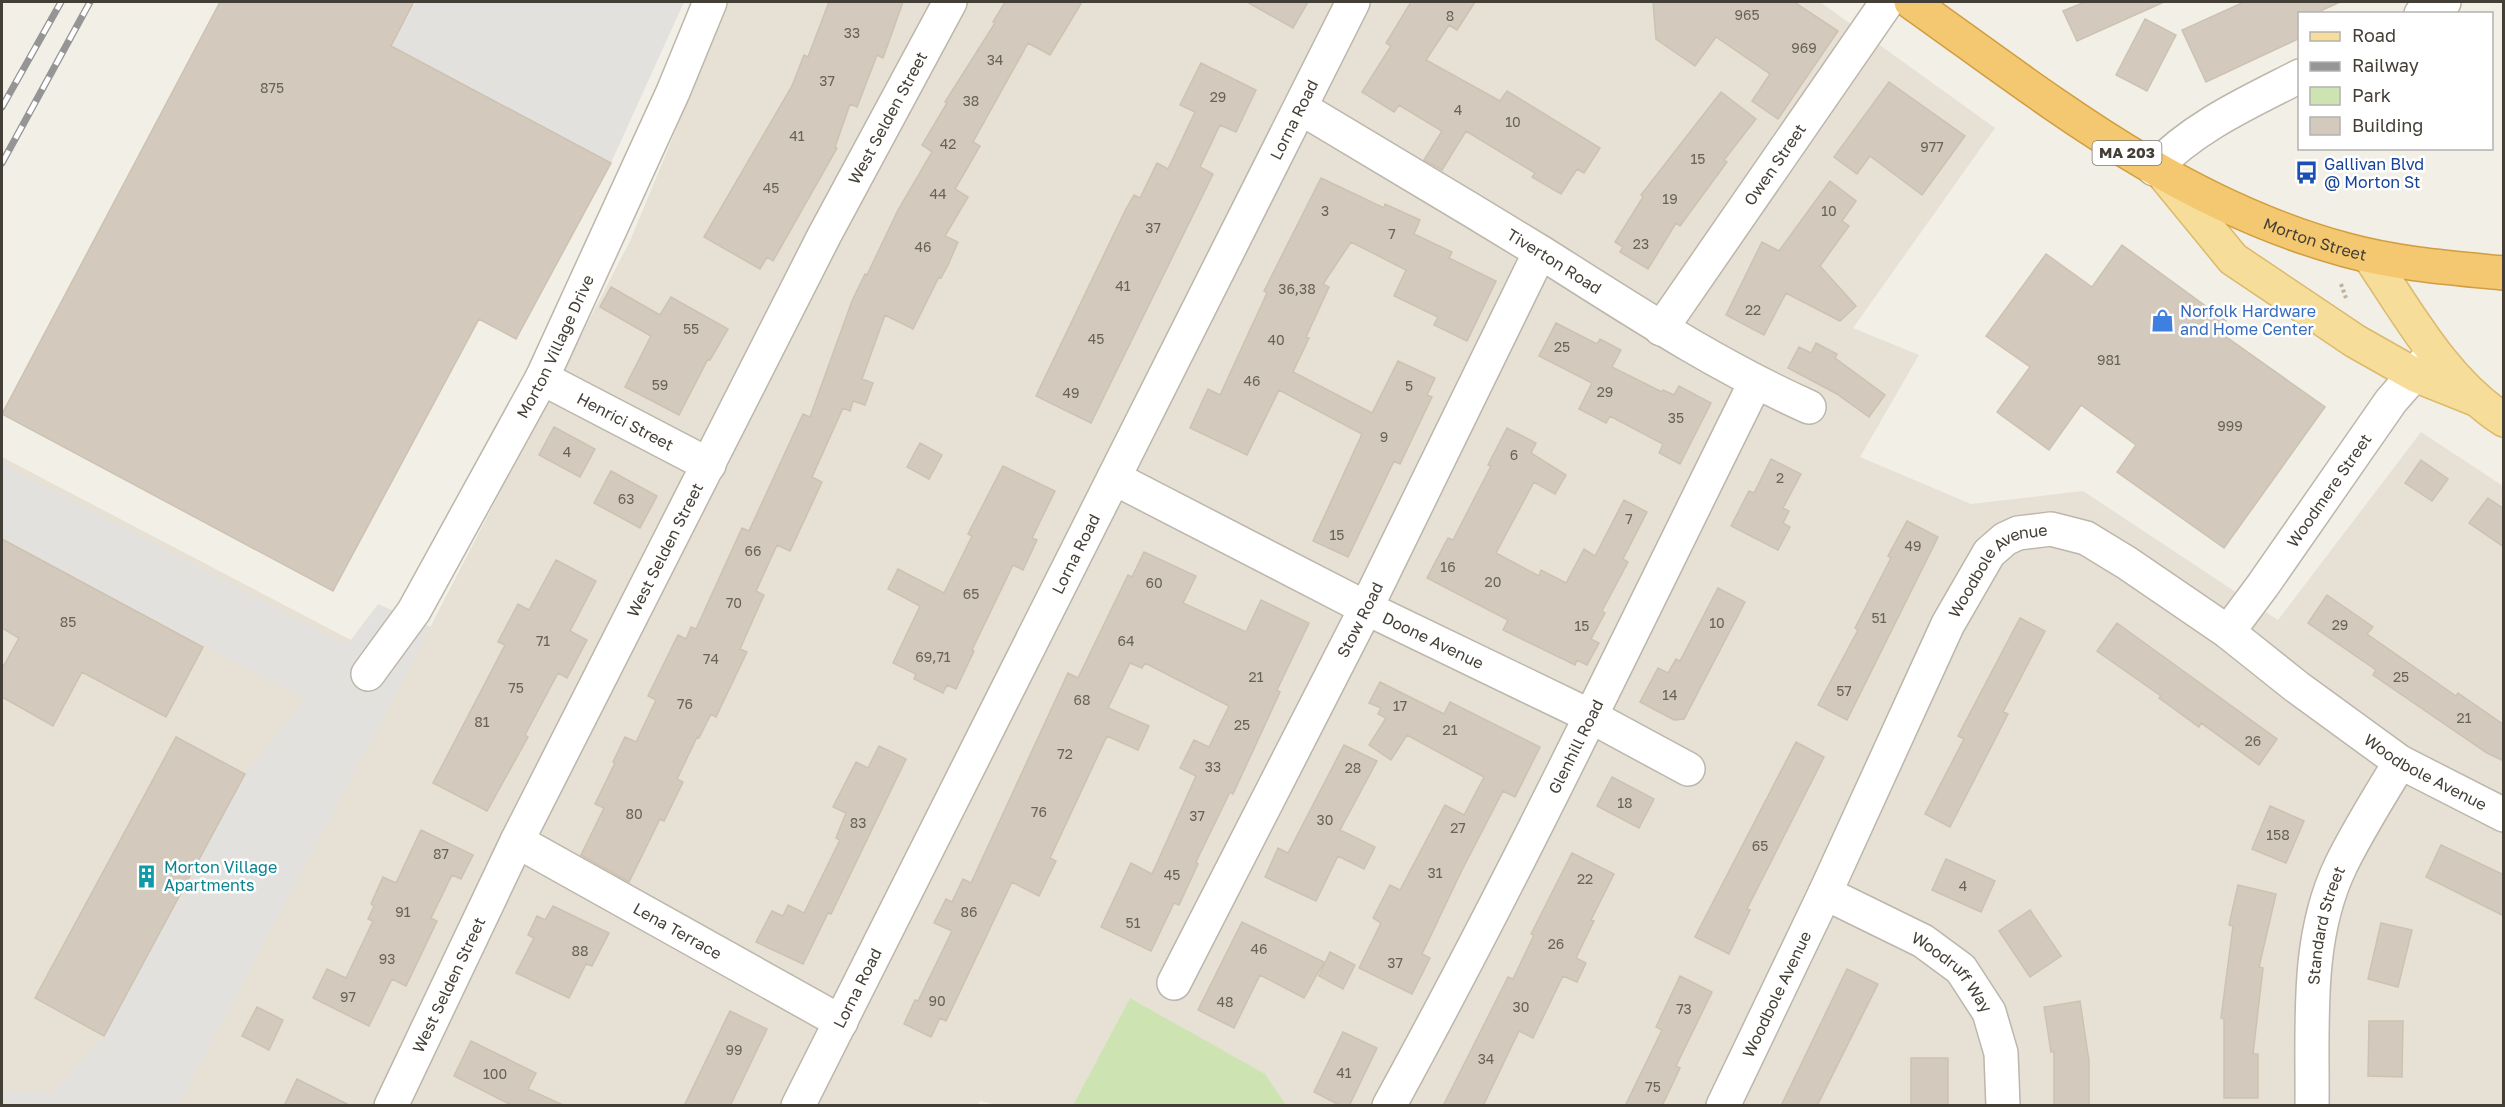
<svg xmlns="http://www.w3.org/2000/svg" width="2505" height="1107" viewBox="0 0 2505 1107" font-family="'Golos Text',sans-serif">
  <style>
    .residential { fill: #e6e0d5 }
    .green { fill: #cde4b2 }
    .parking { fill: #e3e1de }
    .building { fill: #d3cabd; stroke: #cdc2b1; stroke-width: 1.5 }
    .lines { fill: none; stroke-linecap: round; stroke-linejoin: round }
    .minor-casing { stroke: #bdb6aa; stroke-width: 36 }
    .major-casing { stroke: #dbba6b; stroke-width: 36 }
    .highway-casing { stroke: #d29d40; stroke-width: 36 }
    .path { stroke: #beb29c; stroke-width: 4; stroke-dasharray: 3 3; stroke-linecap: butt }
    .minor { stroke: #fff; stroke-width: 33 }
    .major { stroke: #f7dd9a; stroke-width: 33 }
    .highway { stroke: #f4c870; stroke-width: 33 }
    .rail-casing { stroke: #959595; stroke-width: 7 }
    .rail { stroke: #fff; stroke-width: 4.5; stroke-dasharray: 14; stroke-linecap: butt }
    .labels { text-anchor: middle; stroke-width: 5; stroke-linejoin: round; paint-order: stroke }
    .number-label { font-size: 14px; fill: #686258 }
    .shield { fill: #fff; stroke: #7c7972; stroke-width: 1.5 }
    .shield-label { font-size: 15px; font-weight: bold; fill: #443f36 }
    .street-label { font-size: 16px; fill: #443f36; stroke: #fff }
    .transit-label { font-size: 16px; fill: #164399; stroke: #fff; text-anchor: start }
    .shop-label { font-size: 16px; fill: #366cbe; stroke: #fff; text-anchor: start }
    .culture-label { font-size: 16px; fill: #0d838f; stroke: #fff; text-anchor: start }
  </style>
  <rect width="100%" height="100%" fill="#f2efe7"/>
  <path class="residential" d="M729,2H1820L1995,128L1853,328L1919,355L1860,457L1971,504L2083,491L2278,620L2421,432L2503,486V1105H1286L1264,1074L1130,998L1073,1105H996L980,1101L977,1106L2,1105V457L408,670L630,241Z"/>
  <path class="green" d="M1130,998L1265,1074L1286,1105H1073Z"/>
  <path class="parking" d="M416,2H684L611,163L391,46Z
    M2,464L347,645L378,604L431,627L178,1105H2V1091L52,1093L104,1036L245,774L305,699L2,539Z"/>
  <path class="building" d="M220,2H414L391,46L611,163L516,339L479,319L333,591L2,414Z
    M829,2H903L883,58L877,55L857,107L850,104L835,147L837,148L773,261L767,257L760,269L704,237L792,86L804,55L808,57Z
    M1005,2H1082L1050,55L1028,43L973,142L980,146L955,189L968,197L945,236L958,242L948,265L941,278L939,277L913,329L885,315L862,379L873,383L865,405L853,401L850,411L843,408L812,477L822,482L790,551L777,545L756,591L764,595L740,649L747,652L716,717L711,714L699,738L697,737L677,779L683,782L664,821L660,819L629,882L581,855L604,808L595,804L615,763L613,762L625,737L636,742L656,700L648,696L678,635L686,639L691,627L696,629L742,528L749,531L803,414L810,417L852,301L865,274L867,275L898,210L932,152L922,145L947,103L945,102L995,23L993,22Z
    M1247,2H1308L1293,28Z
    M1411,2H1475L1457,30L1449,25L1426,60L1500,101L1507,91L1600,148L1584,173L1577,169L1561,194L1532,177L1535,173L1466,131L1442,170L1424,160L1442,131L1399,105L1394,112L1362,92L1391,46L1386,43Z
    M1653,2H1794L1838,31L1778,119L1752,101L1770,74L1716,37L1695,66L1656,39Z
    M2085,2H2164L2077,41L2063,11Z
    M2244,2H2340L2314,14H2300V38L2206,82L2182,30Z
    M2145,19L2176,35L2147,91L2116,75Z
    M1201,63L1256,90L1236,132L1220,125L1200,167L1213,174L1091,423L1036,396L1126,209L1134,195L1140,198L1157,163L1168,169L1195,112L1180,105Z
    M1889,82L1965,136L1922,195L1870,156L1857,174L1834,157Z
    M1721,92L1756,119L1724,160L1727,162L1680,226L1676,223L1648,269L1620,252L1623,247L1615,242L1643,197L1641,195Z
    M1321,178L1384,208L1385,204L1420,220L1414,234L1452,252L1449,258L1496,281L1467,341L1434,325L1438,317L1394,296L1406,270L1351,242L1323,284L1329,287L1306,337L1309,338L1293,372L1372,413L1398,361L1435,378L1427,395L1432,397L1400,464L1394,461L1348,557L1313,541L1362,434L1279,390L1247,455L1190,428L1208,389L1220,395L1267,293L1264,291Z
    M1830,181L1856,201L1842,221L1849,226L1820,266L1856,306L1840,321L1786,293L1764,335L1726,315L1762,242L1779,251Z
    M2122,245L2226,321L2218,331L2325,407L2224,548L2117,472L2136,445L2081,405L2049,450L1997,412L2030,367L1986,336L2046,254L2092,287Z
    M611,287L660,315L671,297L728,329L710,360L708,359L679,415L625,387L651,336L600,307Z
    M1556,323L1597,344L1600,339L1621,350L1612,367L1662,392L1663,390L1674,395L1679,386L1711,403L1680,464L1659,453L1663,444L1610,416L1606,423L1579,409L1592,383L1539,356Z
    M1816,343L1837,354L1835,358L1885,395L1869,417L1837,394L1788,368L1799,347L1811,353Z
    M554,427L595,449L580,477L539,455Z
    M1507,428L1536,443L1531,453L1566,475L1555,494L1534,482L1496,553L1539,576L1541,570L1566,583L1584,549L1595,556L1624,500L1647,512L1623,559L1628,562L1602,611L1605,613L1591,639L1599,643L1587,665L1577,660L1575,665L1503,630L1508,620L1427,578L1448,538L1453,540L1491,466L1488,465Z
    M920,443L942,455L929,479L907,467Z
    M1771,459L1801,474L1783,508L1789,511L1783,523L1790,527L1778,550L1731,526L1749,491L1754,493Z
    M2421,460L2448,479L2432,501L2405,483Z
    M1003,466L1055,491L1032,538L1037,540L1023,570L1013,565L972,650L974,651L956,689L947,685L943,693L914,679L916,674L893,663L920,606L888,589L898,569L944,593L972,536L968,534Z
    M611,471L657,496L640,528L594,503Z
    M2488,498L2504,509V547L2469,523Z
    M1907,521L1938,537L1847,720L1818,705L1858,630L1855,628L1891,558L1888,556Z
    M2,539L203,647L166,717L82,672L53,726L2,697V669L19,638L2,628Z
    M1144,552L1196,576L1183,603L1246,632L1261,600L1309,623L1277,690L1280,692L1233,794L1230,792L1196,862L1198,864L1179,905L1174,903L1151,951L1101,927L1131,863L1152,874L1196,776L1180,768L1194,740L1209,747L1229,706L1145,663L1142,668L1130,663L1108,708L1149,726L1138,750L1107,736L1050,858L1056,861L1039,896L1012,882L946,1021L940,1018L931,1037L904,1024L915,1000L918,1001L952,931L934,923L946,899L952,902L963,879L971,883L1068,673L1078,678L1128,575L1132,577Z
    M556,560L596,581L570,631L587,640L567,678L558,673L525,735L528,737L487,811L433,783L505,645L498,642L518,604L529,610Z
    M1718,588L1745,602L1684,719L1674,720L1640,702L1658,668L1668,673L1676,659L1680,661Z
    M2327,595L2373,627L2367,634L2456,696L2458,693L2504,725V761L2487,753L2373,675L2376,670L2308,623Z
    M2020,618L2045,631L2003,712L2008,714L1950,827L1925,814L1964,739L1958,736Z
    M2117,623L2277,739L2259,765L2201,723L2199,727L2159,698L2161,696L2097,651Z
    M1380,682L1444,714L1450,702L1540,747L1515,797L1503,791L1462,870L1422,954L1430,958L1412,994L1359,968L1381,923L1373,918L1390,885L1400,890L1445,805L1464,815L1484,777L1407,735L1391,760L1369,745L1386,718L1378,714L1381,708L1369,703Z
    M176,737L245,774L104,1036L35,998Z
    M1796,742L1824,757L1747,909L1750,910L1729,954L1695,937Z
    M1344,745L1377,761L1340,830L1375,847L1364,869L1338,856L1316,901L1265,877L1278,848L1288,853Z
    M879,746L906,759L831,914L828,913L803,964L756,942L772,911L783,916L788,905L804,913L840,840L836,838L846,813L833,807L856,762L868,768Z
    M1612,777L1654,799L1639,828L1597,806Z
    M2270,806L2304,821L2286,863L2252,849Z
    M421,830L473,855L461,879L452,875L431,918L437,921L406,986L392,979L369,1026L313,998L327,969L346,978L373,921L368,919L374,906L371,904L383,877L396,883Z
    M2441,845L2504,875V916L2426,877Z
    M1572,853L1614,874L1591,920L1594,921L1576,958L1586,963L1577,982L1563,976L1533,1038L1519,1031L1483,1106H1443L1508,977L1513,979L1534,935L1531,934Z
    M1946,859L1995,881L1981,912L1932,890Z
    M2238,885L2276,894L2259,967L2263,968L2253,1054H2258V1098H2224V1019L2221,1018L2233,926L2229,925Z
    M553,906L609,933L592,966L586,964L569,998L516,973L534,938L528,935L537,916L545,920Z
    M2030,910L2061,956L2030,977L1999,931Z
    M1242,922L1324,962L1304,998L1260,975L1234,1028L1198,1010Z
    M2381,923L2412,930L2398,987L2368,979Z
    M1330,952L1355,965L1343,989L1319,976Z
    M1847,969L1878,984L1817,1106H1781Z
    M1680,976L1712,992L1676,1066L1680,1068L1662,1106H1625L1662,1030L1656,1027Z
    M2080,1001L2089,1061V1106H2054V1052H2051L2044,1007Z
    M257,1007L283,1020L269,1050L242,1036Z
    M730,1011L767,1029L730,1106H684Z
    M2369,1021H2403L2402,1077L2368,1076Z
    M1343,1032L1377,1048L1349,1106H1341L1314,1092Z
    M471,1041L536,1073L528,1089L565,1106H513L454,1076Z
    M1911,1058H1948V1106H1911Z
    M297,1079L351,1106H284Z"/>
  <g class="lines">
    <defs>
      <g id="minor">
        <path d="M2421,14L2444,2"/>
        <path id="s1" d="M1301,108C1381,156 1462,204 1542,253C1629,308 1715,365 1809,407"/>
        <path d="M2154,169C2193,127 2249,102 2300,76"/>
        <path id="s2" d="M1661,329L1887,2"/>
        <path id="s3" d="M542,378L709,465"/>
        <path id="s4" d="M1114,478L1366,608L1590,716L1688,769"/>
        <path id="s5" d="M2228,632L2263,585L2391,401L2433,353"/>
        <path id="s6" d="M368,674L414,611L542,378L673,92L710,2"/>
        <path id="s7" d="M517,841L841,1022"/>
        <path id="s8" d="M1825,893L1923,941L1961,969L1989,1012L2001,1053L2003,1106"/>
        <path id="s9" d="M1174,983L1366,608L1540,252"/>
        <path id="s10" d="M391,1106L517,841L824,236L950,2"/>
        <path id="s11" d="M798,1106L1353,2"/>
        <path id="s12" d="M1389,1106C1519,869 1635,625 1755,383"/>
        <path id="s13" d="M1723,1106L1825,893L1948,624L1989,553L2005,539L2018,533L2051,529L2086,538L2127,563L2228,632L2297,687L2400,762L2504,815"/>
        <path id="s14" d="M2312,1106C2313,1026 2305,939 2341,865C2358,830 2380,796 2400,762"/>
      </g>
      <path id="major" d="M2165,176L2233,259L2355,341L2415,375L2475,399
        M2369,256C2408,313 2444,381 2504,420"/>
      <g id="highway">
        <path id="s15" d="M1911,2C2049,100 2179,205 2346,250C2397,264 2451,268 2504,273"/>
      </g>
    </defs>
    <use href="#minor" class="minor-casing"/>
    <use href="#major" class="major-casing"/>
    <use href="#highway" class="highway-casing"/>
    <path class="path" d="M2341,284L2346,298"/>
    <use href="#minor" class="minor"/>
    <use href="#major" class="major"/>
    <use href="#highway" class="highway"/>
    <defs>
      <path id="rail" d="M2,107L61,2
        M2,163L90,2"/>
    </defs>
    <use href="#rail" class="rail-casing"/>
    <use href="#rail" class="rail"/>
  </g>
  <defs>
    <symbol id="bus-bare" viewBox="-9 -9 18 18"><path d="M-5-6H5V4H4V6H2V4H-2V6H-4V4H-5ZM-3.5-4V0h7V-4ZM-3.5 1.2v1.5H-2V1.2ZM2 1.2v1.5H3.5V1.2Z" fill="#1a4fb4" stroke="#fff" stroke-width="2.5" paint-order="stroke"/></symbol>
    <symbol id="shop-bare" viewBox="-9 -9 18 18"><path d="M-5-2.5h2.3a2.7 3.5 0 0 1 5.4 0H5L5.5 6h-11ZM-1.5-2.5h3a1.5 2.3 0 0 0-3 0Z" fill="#3f7fe0" stroke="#fff" stroke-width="2.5" paint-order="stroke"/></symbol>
    <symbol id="building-bare" viewBox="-9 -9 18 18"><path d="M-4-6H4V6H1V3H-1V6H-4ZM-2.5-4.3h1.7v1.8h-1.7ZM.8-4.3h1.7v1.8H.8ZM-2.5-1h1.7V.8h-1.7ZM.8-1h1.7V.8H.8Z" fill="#0f9aa8" stroke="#fff" stroke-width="2.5" paint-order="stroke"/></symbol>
  </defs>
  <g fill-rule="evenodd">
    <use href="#bus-bare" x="2290" y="156" width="33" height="33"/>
    <use href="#shop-bare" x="2146" y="304" width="33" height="33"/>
    <use href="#building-bare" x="130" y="860" width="33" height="33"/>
  </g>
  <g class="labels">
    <g class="number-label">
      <text x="1747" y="20">965</text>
      <text x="1450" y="21">8</text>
      <text x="852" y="38">33</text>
      <text x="1804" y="53">969</text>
      <text x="995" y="65">34</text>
      <text x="827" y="86">37</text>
      <text x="272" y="93">875</text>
      <text x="1218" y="102">29</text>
      <text x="971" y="106">38</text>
      <text x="1458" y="115">4</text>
      <text x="1513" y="127">10</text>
      <text x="797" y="141">41</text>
      <text x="948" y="149">42</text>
      <text x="1932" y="152">977</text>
      <text x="1698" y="164">15</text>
      <text x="771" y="193">45</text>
      <text x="938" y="199">44</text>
      <text x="1670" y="204">19</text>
      <text x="1325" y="216">3</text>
      <text x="1829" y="216">10</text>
      <text x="1153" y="233">37</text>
      <text x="1392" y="239">7</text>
      <text x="1641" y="249">23</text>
      <text x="923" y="252">46</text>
      <text x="1123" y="291">41</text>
      <text x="1297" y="294">36,38</text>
      <text x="1753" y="315">22</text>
      <text x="691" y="334">55</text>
      <text x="1096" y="344">45</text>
      <text x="1276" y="345">40</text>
      <text x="1562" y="352">25</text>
      <text x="2109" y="365">981</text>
      <text x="1252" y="386">46</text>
      <text x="660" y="390">59</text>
      <text x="1409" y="391">5</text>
      <text x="1605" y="397">29</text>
      <text x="1071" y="398">49</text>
      <text x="1676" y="423">35</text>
      <text x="2230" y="431">999</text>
      <text x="1384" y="442">9</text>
      <text x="567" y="457">4</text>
      <text x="1514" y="460">6</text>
      <text x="1780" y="483">2</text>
      <text x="626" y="504">63</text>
      <text x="1629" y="524">7</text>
      <text x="1337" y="540">15</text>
      <text x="1913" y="551">49</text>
      <text x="753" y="556">66</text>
      <text x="1448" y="572">16</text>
      <text x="1493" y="587">20</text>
      <text x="1154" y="588">60</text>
      <text x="971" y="599">65</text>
      <text x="734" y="608">70</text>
      <text x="1879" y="623">51</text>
      <text x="68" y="627">85</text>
      <text x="1717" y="628">10</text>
      <text x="2340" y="630">29</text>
      <text x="1582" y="631">15</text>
      <text x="543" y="646">71</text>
      <text x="1126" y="646">64</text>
      <text x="933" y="662">69,71</text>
      <text x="711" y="664">74</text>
      <text x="1256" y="682">21</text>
      <text x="2401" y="682">25</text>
      <text x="516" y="693">75</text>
      <text x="1844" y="696">57</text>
      <text x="1670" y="700">14</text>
      <text x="1082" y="705">68</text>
      <text x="685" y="709">76</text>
      <text x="1400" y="711">17</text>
      <text x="2464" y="723">21</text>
      <text x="482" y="727">81</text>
      <text x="1242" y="730">25</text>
      <text x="1450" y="735">21</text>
      <text x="2253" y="746">26</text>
      <text x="1065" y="759">72</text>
      <text x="1213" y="772">33</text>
      <text x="1353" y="773">28</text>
      <text x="1625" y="808">18</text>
      <text x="1039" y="817">76</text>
      <text x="634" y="819">80</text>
      <text x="1197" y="821">37</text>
      <text x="1325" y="825">30</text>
      <text x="858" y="828">83</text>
      <text x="1458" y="833">27</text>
      <text x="2278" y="840">158</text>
      <text x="1760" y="851">65</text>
      <text x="441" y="859">87</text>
      <text x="1435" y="878">31</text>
      <text x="1172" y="880">45</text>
      <text x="1585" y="884">22</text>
      <text x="1963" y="891">4</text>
      <text x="403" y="917">91</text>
      <text x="969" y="917">86</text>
      <text x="1133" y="928">51</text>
      <text x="1556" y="949">26</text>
      <text x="1259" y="954">46</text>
      <text x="580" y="956">88</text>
      <text x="387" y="964">93</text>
      <text x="1395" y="968">37</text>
      <text x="348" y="1002">97</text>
      <text x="937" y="1006">90</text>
      <text x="1225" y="1007">48</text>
      <text x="1521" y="1012">30</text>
      <text x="1684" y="1014">73</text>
      <text x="734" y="1055">99</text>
      <text x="1486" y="1064">34</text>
      <text x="1344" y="1078">41</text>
      <text x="495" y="1079">100</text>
      <text x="1653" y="1092">75</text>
    </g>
    <rect class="shield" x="2092.5" y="141" width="69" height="24" rx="4.5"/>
    <g class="shield-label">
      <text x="2127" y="158">MA 203</text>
    </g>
    <g class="street-label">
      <text dy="6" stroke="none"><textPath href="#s10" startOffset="1106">West Selden Street</textPath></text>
      <text dy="6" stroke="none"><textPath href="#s11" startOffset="1104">Lorna Road</textPath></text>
      <text dy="6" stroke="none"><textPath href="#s2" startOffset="200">Owen Street</textPath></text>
      <text dy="6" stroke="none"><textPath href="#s15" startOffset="471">Morton Street</textPath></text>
      <text dy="6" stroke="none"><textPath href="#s1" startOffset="296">Tiverton Road</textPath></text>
      <text dy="6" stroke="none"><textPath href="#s6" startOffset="378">Morton Village Drive</textPath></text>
      <text dy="6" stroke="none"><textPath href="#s3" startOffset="94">Henrici Street</textPath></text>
      <text dy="6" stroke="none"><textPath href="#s5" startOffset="174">Woodmere Street</textPath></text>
      <text dy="6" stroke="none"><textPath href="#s10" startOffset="620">West Selden Street</textPath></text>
      <text dy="6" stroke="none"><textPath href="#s11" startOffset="618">Lorna Road</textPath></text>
      <text dy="6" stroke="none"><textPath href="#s13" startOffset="610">Woodbole Avenue</textPath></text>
      <text dy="6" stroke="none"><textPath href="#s9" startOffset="408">Stow Road</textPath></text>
      <text dy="6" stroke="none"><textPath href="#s4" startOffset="358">Doone Avenue</textPath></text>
      <text dy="6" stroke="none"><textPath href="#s12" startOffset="405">Glenhill Road</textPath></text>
      <text dy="6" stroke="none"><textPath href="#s13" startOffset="1132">Woodbole Avenue</textPath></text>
      <text dy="6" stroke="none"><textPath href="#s14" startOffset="182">Standard Street</textPath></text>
      <text dy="6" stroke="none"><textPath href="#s7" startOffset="184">Lena Terrace</textPath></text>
      <text dy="6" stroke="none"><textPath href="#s8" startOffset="152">Woodruff Way</textPath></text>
      <text dy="6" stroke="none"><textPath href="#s10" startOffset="134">West Selden Street</textPath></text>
      <text dy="6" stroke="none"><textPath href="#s11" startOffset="132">Lorna Road</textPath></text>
      <text dy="6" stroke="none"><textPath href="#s13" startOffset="124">Woodbole Avenue</textPath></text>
    </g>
    <g class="transit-label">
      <text x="2324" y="170">Gallivan Blvd<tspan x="2324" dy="18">@ Morton St</tspan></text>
    </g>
    <g class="shop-label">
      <text x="2180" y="317">Norfolk Hardware<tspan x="2180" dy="18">and Home Center</tspan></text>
    </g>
    <g class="culture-label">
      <text x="164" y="873">Morton Village<tspan x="164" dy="18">Apartments</tspan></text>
    </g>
  </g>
  <rect width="2505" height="1107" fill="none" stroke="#443f36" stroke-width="6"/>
  <rect x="2298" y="12" width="195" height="138" fill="#ffffff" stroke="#b4b2af" stroke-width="1.5"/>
  <rect x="2310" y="32" width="30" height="9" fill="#f7dd9a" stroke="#b4b2af" stroke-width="1.5"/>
  <text x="2352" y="42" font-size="18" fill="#443f36">Road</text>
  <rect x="2310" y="62" width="30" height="9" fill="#959595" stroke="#b4b2af" stroke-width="1.5"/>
  <text x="2352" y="72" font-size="18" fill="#443f36">Railway</text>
  <rect x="2310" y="87" width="30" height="18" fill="#cde4b2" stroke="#b4b2af" stroke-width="1.5"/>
  <text x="2352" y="102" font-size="18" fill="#443f36">Park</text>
  <rect x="2310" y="117" width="30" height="18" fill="#d3cabd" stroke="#b4b2af" stroke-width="1.5"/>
  <text x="2352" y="132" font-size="18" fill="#443f36">Building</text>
</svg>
